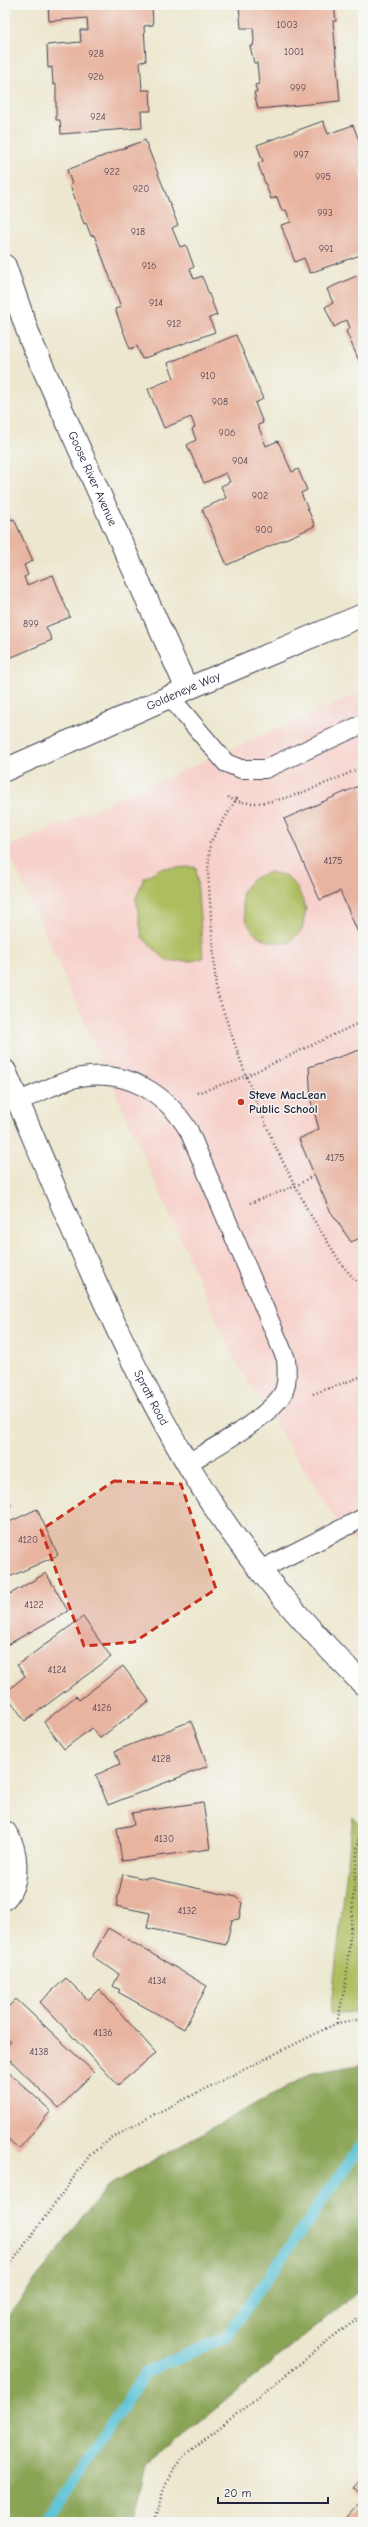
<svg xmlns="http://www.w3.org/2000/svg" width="368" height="2527" viewBox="0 0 368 2527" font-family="'Comic Neue',sans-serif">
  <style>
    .built { fill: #f7d0ca }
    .green { fill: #aebd5f; stroke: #68704d }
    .forest { fill: #8aa456; stroke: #566348 }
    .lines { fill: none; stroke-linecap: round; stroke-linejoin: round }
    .stream { stroke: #58c1d5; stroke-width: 11 }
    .building { fill: #e8b4a0 }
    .service-casing { stroke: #404051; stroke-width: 20 }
    .minor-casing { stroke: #404051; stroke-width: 24 }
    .tertiary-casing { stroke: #404051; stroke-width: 24 }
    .path { stroke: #404051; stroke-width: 2.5; stroke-dasharray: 1 3; stroke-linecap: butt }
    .service { stroke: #fff; stroke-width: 18 }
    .minor { stroke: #fff; stroke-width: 22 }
    .tertiary { stroke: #fff; stroke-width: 22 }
    .marked { fill: #c8321e; fill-opacity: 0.2; stroke: #c8321e; stroke-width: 3; stroke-dasharray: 8 5; stroke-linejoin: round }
    .poi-dot { fill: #c8321e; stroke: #f6f6f2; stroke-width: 1.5 }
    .labels { text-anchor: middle; stroke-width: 3; stroke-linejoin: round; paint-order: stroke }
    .number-label { font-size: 10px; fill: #544654 }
    .street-label { font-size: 12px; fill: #22223b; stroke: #f6f6f2 }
    .poi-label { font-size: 12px; font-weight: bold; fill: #22223b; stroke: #f6f6f2; text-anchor: start }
  </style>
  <rect width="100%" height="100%" fill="#f6f6f2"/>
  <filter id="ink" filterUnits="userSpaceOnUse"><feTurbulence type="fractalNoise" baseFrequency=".025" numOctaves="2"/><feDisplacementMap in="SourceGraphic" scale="8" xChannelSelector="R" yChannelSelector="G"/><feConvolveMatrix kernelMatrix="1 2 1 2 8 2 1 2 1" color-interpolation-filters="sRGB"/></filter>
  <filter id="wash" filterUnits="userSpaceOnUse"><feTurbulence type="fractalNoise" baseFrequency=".012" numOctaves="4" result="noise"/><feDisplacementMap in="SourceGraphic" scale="16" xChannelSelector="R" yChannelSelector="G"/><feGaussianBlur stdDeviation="0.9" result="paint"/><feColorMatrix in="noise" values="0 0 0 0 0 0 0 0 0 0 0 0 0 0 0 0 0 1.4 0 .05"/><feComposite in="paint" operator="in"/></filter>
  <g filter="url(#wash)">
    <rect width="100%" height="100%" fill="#ece7ce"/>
    <path class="built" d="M363,691V1551L338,1523L233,1357L7,848Z"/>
    <path class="green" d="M196,867L203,958L192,961H167L142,937L136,898L144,878L161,868Z
      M270,872L287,876L298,889L306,909L302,930L289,943C253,944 243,926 242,892L254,878Z
      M353,1817L363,1827V2011L330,2014Z"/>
    <path class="forest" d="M363,2064V2290L359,2291L147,2465L133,2522H5V2320L106,2187L310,2074Z"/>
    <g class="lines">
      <path class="stream" d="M45,2522L146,2372L226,2337L360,2147H363"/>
    </g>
    <g id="blocks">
      <path class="building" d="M48,5H152L153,25L144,26L146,61L140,62L142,90H150L151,111H141L142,128L61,134L60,120H56V84L53,85L52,67L48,68L47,45L81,42L80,30H88L87,18L49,21Z
        M239,5H334L336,21H333L340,101L258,109L254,92H257L255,85L259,84L257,63H254L250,46H253L254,40L253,28H241Z
        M323,121L328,134L353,125L363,151V169L359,170L363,182V254L310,273L304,258L295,262L281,225L291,222L286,210L282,211L277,197L271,199L258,164L263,161L257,145Z
        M145,140L178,225L172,228L180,247L186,245L194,267L190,269L194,279L202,276L217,315L209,318L215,332L142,359L137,346L130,349L115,309L121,307L117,296L94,235L91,236L86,223L84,224L70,185L72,184L67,170Z
        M363,273V370L346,331L350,328L347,320L334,327L325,307L333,303L327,289Z
        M236,335L263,399L255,403L263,423L258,425L266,446L278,441L292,472L298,469L307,490L301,493L315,526L227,565L202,509L226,498L221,486L230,482L226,473L204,483L187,445L196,440L192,429L195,427L191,417L164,428L148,389L174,378L168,363Z
        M5,505L11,520L14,519L33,561L24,565L28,575L24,577L27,585L53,575L70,617L46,627L52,640L5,660Z
        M363,784V944L340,891L320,900L284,819Z
        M363,1049V1237L351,1242L329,1209L299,1139L319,1129L311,1101L309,1067Z
        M5,1491L11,1506L5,1508Z
        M37,1509L58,1555L5,1579V1524Z
        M46,1573L68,1611L5,1646V1597Z
        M83,1617L111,1657L25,1721L5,1693L25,1676L17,1665Z
        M123,1666L149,1701L100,1738L92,1728L64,1749L44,1722L76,1696L79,1700Z
        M191,1721L208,1766L108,1805L96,1775L120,1764L115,1751Z
        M203,1802L210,1849L122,1861L117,1828L134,1825L132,1813Z
        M123,1874L146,1879L147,1877L236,1897L242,1903L239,1919L232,1920L226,1945L147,1928L150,1913L116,1906Z
        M108,1928L207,1986L184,2029L118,1992L120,1990L113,1986L119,1974L92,1956Z
        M66,1978L88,2000L99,1989L156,2053L118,2085L40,2002Z
        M16,1999L94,2072L59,2108L5,2055V2047L11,2042L5,2036V2010Z
        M5,2069L51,2111L19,2149L5,2136Z
        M363,2477V2497L353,2488Z
        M363,2500V2522H342Z"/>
    </g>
  </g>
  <g filter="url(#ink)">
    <use href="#blocks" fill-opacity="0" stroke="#404051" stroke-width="1"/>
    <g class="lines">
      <defs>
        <path id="service" d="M170,697L226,763L241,769H265L363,724
          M18,1101C38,1094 60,1081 81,1077C127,1069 166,1093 189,1131L286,1359C287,1370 288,1383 283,1393C269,1418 213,1448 188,1463
          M260,1570L363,1518"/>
        <g id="minor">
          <path id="s1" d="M5,266L31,341L187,689"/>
          <path d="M5,1832C18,1850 20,1881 5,1898"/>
        </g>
        <g id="tertiary">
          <path id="s2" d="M5,770L187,689L363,615"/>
          <path id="s3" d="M5,1071C68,1217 127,1372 213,1505C256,1571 308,1628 363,1684"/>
        </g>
      </defs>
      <use href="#service" class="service-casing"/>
      <use href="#minor" class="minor-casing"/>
      <use href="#tertiary" class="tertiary-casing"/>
      <path class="path" d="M228,797C262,817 329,781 363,767
        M237,798L210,843L208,873L216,990L246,1076L274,1144L307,1209L342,1265L363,1289
        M197,1093L246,1076L363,1021
        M250,1203L296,1186L314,1175
        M313,1394L363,1376
        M337,2023L346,1982L361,1807
        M5,2272L90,2155L109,2140L153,2115L337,2023L363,2019
        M154,2522C161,2496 167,2473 186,2454L349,2325L363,2316"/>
      <use href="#service" class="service"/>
      <use href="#minor" class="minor"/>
      <use href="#tertiary" class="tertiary"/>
    </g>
  </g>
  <path class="marked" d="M114,1481L181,1484L216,1589L134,1642L84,1646L41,1530Z"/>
  <circle class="poi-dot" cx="241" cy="1102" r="4"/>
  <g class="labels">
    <g class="number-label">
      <text x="287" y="28">1003</text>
      <text x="294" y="55">1001</text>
      <text x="96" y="57">928</text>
      <text x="96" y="80">926</text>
      <text x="298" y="91">999</text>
      <text x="98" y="120">924</text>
      <text x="301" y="158">997</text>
      <text x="112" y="175">922</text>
      <text x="323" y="180">995</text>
      <text x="141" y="192">920</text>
      <text x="325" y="216">993</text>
      <text x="138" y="235">918</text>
      <text x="326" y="252">991</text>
      <text x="149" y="269">916</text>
      <text x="156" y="306">914</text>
      <text x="174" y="327">912</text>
      <text x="208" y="379">910</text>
      <text x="220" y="405">908</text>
      <text x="227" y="436">906</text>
      <text x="240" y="464">904</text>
      <text x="260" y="499">902</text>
      <text x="264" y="533">900</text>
      <text x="31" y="627">899</text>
      <text x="333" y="864">4175</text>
      <text x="335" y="1161">4175</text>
      <text x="28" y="1543">4120</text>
      <text x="34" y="1608">4122</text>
      <text x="57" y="1673">4124</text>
      <text x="102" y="1711">4126</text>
      <text x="161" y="1762">4128</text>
      <text x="164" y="1842">4130</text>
      <text x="187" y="1914">4132</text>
      <text x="157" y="1984">4134</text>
      <text x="103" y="2036">4136</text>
      <text x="39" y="2055">4138</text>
    </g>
    <g class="street-label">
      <text dy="4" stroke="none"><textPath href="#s1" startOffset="230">Goose River Avenue</textPath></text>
      <text dy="4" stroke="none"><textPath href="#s2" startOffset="195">Goldeneye Way</textPath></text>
      <text dy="4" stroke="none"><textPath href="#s3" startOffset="358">Spratt Road</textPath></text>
    </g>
    <g class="poi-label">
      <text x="249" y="1099">Steve MacLean<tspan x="249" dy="14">Public School</tspan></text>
    </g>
  </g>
  <rect width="368" height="2527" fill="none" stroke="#f6f6f2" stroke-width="20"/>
  <path d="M218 2497v6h110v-6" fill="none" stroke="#22223b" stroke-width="2"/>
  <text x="224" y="2497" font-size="12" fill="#22223b" stroke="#f6f6f2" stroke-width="3" paint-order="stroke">20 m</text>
</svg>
